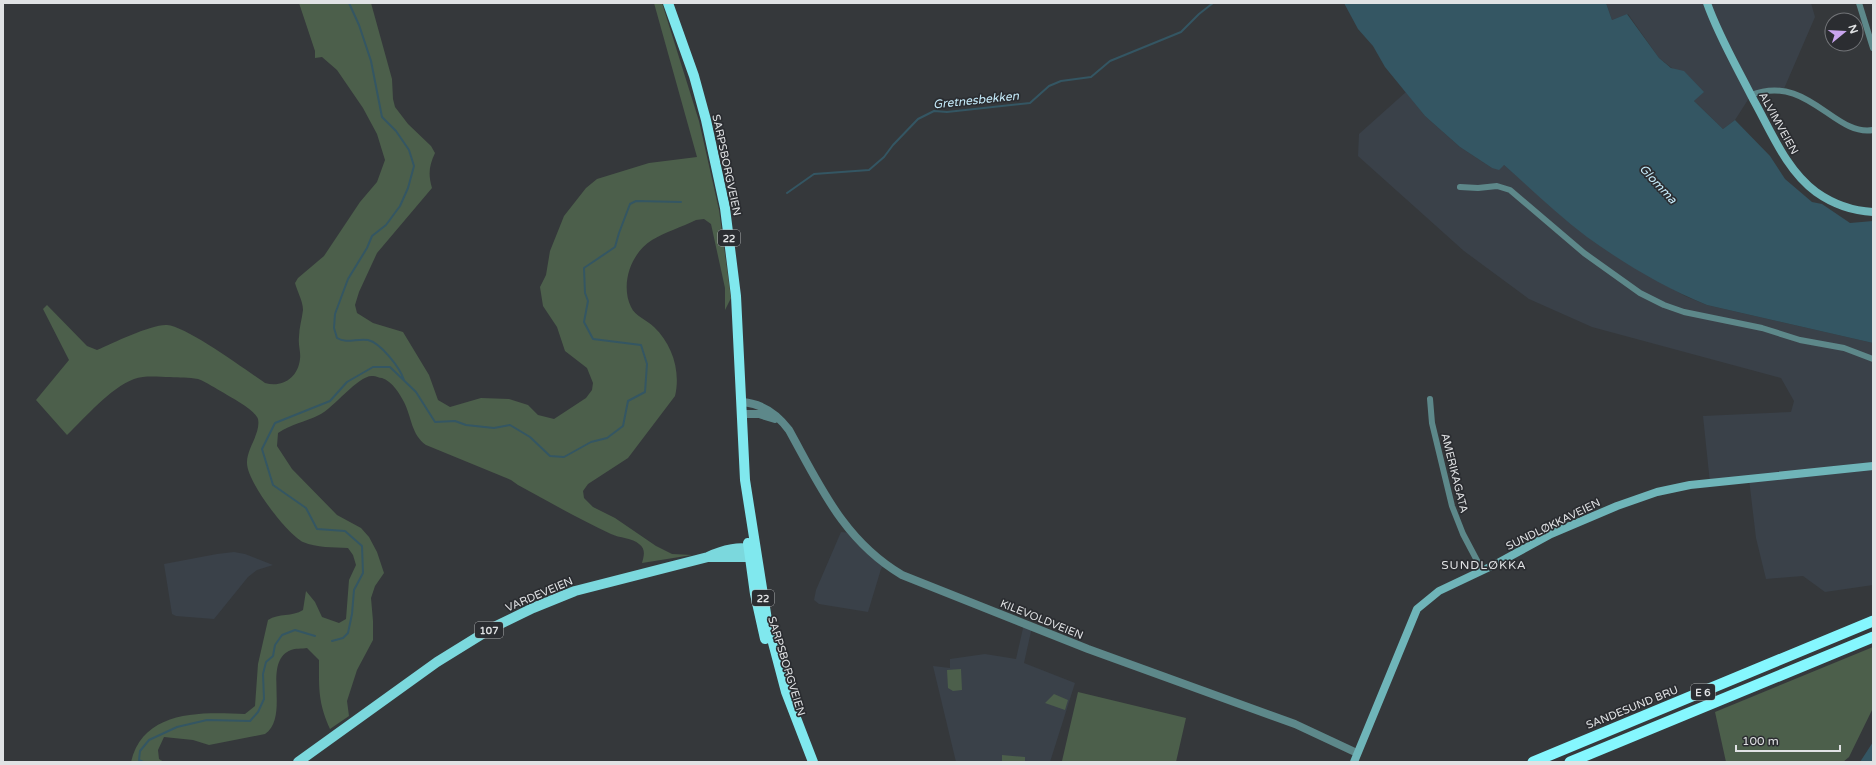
<svg xmlns="http://www.w3.org/2000/svg" width="1876" height="765" viewBox="0 0 1876 765" font-family="'Varela Round',sans-serif">
  <style>
    .built { fill: #3a4149 }
    .green { fill: #4c5f4b }
    .water { fill: #345663 }
    .lines { fill: none; stroke-linecap: round; stroke-linejoin: round }
    .stream { stroke: #345663; stroke-width: 2 }
    .minor { stroke: #5d888a; stroke-width: 6 }
    .tertiary { stroke: #5d888a; stroke-width: 8 }
    .secondary { stroke: #6fb5b9; stroke-width: 8 }
    .primary { stroke: #7bd8dd; stroke-width: 10 }
    .trunk { stroke: #80e8ee; stroke-width: 10 }
    .motorway { stroke: #85f7fe; stroke-width: 11 }
    .labels { text-anchor: middle; stroke-width: 3.5; stroke-linejoin: round; paint-order: stroke }
    .shield { fill: #2b2d31; stroke: #aaacae; stroke-width: 1 }
    .shield-label { font-size: 10px; font-weight: bold; fill: #e0e2e4 }
    .street-label { font-size: 11px; fill: #e0e2e4; stroke: #2b2d31 }
    .water-label { font-size: 12px; font-style: italic; fill: #c5ebfa; stroke: #2b2d31 }
    .neighbourhood-label { font-size: 12px; letter-spacing: 1px; fill: #e0e2e4; stroke: #2b2d31 }
  </style>
  <rect width="100%" height="100%" fill="#35383b"/>
  <path class="built" d="M1606,3H1811L1815,17L1783,91L1751,95L1735,120L1723,129L1694,101L1703,92L1659,58L1628,14L1612,20Z
    M1406,92L1425,116L1460,147L1492,168L1504,165L1588,237L1634,267L1685,296L1707,305L1873,343V585L1825,592L1803,576L1766,579L1756,538L1749,479L1710,483L1703,416L1791,412L1794,401L1781,378L1592,327L1529,299L1464,251L1358,156L1359,134Z
    M841,532L851,533L884,565L881,569L868,612L819,604L814,600L816,590Z
    M234,552L245,554L273,565L257,570L248,577L214,619L176,616L172,614L164,564L217,554Z
    M1024,624L1032,627L1024,663L1075,683L1050,762H956L933,666L950,668V659L985,654L1016,659Z"/>
  <path class="green" d="M299,3H371L392,79L393,99L395,107L408,124L431,146L435,153C429,166 428,174 432,188L377,253L359,292L355,305L357,313L373,323L403,332L429,375L438,400L450,407L481,398L509,399L528,405L538,415L554,419L586,398L592,390L593,383L587,368L565,351L557,327L543,306L540,287L546,275L550,251L564,216L586,188L597,179L649,163L697,157L654,3H662L699,121L719,210L731,298L725,310V288L711,224L704,219L696,220C682,227 665,232 652,240C631,253 620,284 631,307C635,316 647,320 654,327C672,344 681,371 675,396L628,458L588,484L583,491L584,498L593,507L615,518L656,546L672,554L692,555L642,563C644,556 646,549 639,544C633,538 619,538 611,534C579,519 549,502 518,485L511,480L426,445C411,434 412,418 404,402C399,393 393,382 382,378C379,378 376,376 373,376C359,374 334,408 319,415C305,422 291,424 278,433L277,446L292,469L337,515L361,528L369,537L377,552L384,573L375,586L371,598L373,621V640L357,670L347,701L349,716L330,729C318,702 319,689 319,660L307,648C302,649 295,648 291,650C261,662 291,715 265,734L209,745L193,740L164,737L158,750L159,759L164,762H131C143,709 203,712 245,714L255,706L258,664L268,620C279,613 292,617 303,610L306,591L315,602L322,617L339,623L346,619L349,580L356,565L353,555L348,548C333,547 317,548 303,542C287,534 246,481 247,462C247,448 261,433 258,419C255,410 232,398 224,393C216,389 207,382 198,379C189,377 179,378 170,377C159,377 145,375 134,379C110,388 85,418 67,435L36,400L69,360L43,309L47,305L87,346L97,350C113,343 152,324 167,325C186,326 246,370 265,383C282,388 298,378 300,359C301,352 298,345 299,337C299,328 302,319 303,310C303,301 297,291 295,283L298,278L324,256L360,202L377,182L385,160L377,134L363,108L337,70L322,57L315,58V51Z
    M1873,647V708L1849,757L1843,762H1726L1715,712Z
    M961,669L962,690L953,691L948,688L947,670Z
    M1078,692L1186,718L1176,762L1062,761Z
    M1054,694L1068,700L1065,710L1045,703Z
    M1002,755L1025,757V762H1002Z"/>
  <path class="water" d="M1344,3H1606L1612,20L1627,14L1659,58L1671,68L1684,71L1704,92L1694,101L1723,129L1735,120L1770,156L1785,179L1812,202L1822,204L1850,223L1873,221V343L1707,305C1665,288 1623,263 1587,237C1558,215 1531,189 1504,165L1499,170L1492,168L1460,147L1425,116L1385,67L1373,46L1358,29Z
    M1873,742V762H1860Z"/>
  <g class="lines">
    <path class="stream" d="M349,3L359,25L371,61L382,117L396,131L409,150L414,166L408,188L400,206L386,225L372,236L367,248L348,279L335,314L334,328L337,338C347,344 357,338 368,340C381,343 400,368 404,380
      M787,193L814,174L869,170L884,157L893,145L918,119L934,111L947,112L1030,103L1049,86L1061,81L1091,77L1110,61L1181,32L1199,14L1213,3
      M332,641L343,638L348,633L352,614L354,590L363,573L362,546L345,531L317,529L306,508L273,485L262,449L275,423L330,401L347,382L373,367H390L416,392L435,422L455,421L466,425L494,428L510,425L530,437L550,456L564,457L591,442L607,438L623,426L628,401L645,392L647,364L641,345L593,339L584,322L588,301L585,293L584,268L615,247L619,233L630,204L636,201L681,202
      M143,762L139,760L140,751L149,740L177,727L207,720L250,721L258,712L264,699L263,674L266,662L273,656L275,645L282,635L295,630L315,636"/>
    <path class="minor" d="M1859,3L1873,48
      M1751,95C1808,73 1834,137 1873,130
      M1460,187L1478,188L1497,186L1510,190L1584,253L1640,293L1664,305L1684,312L1762,328L1800,340L1844,348L1873,359
      M1430,399L1432,423L1452,506L1463,534L1482,570"/>
    <path class="tertiary" d="M741,402C761,403 777,414 789,430C820,486 844,541 902,575L1088,649L1295,724L1357,753
      M741,414H759L775,419"/>
    <path class="secondary" d="M1707,3C1719,37 1737,67 1753,99C1771,131 1786,170 1816,192C1833,204 1853,211 1873,212
      M1354,762L1417,609L1439,591L1496,564L1551,534L1617,506L1657,492L1690,485L1873,466"/>
    <path class="primary" d="M298,762L437,662L492,628L533,608L575,591L708,557C722,550 742,545 755,551L749,557H708"/>
    <path class="trunk" d="M668,3L694,76L706,120L725,208L736,296L745,480L767,620L786,692L813,762
      M748,543L755,594L765,639"/>
    <path class="motorway" d="M1533,762L1873,621
      M1570,762L1873,637"/>
  </g>
  <g class="labels">
    <g class="shield">
      <rect x="718" y="230" width="22" height="16" rx="3"/>
      <rect x="752" y="590" width="22" height="16" rx="3"/>
      <rect x="475" y="622" width="28" height="16" rx="3"/>
      <rect x="1691" y="684" width="24" height="16" rx="3"/>
    </g>
    <g class="shield-label">
      <text x="729" y="242">22</text>
      <text x="763" y="602">22</text>
      <text x="489" y="634">107</text>
      <text x="1703" y="696">E 6</text>
    </g>
    <g class="street-label">
      <text transform="translate(1779 123) rotate(61)" y="4">ALVIMVEIEN</text>
      <text transform="translate(727 165) rotate(78)" y="4">SARPSBORGVEIEN</text>
      <text transform="translate(1455 473) rotate(76)" y="4">AMERIKAGATA</text>
      <text transform="translate(1553 524) rotate(-26)" y="4">SUNDLØKKAVEIEN</text>
      <text transform="translate(539 594) rotate(-23)" y="4">VARDEVEIEN</text>
      <text transform="translate(1042 619) rotate(22)" y="4">KILEVOLDVEIEN</text>
      <text transform="translate(787 666) rotate(73)" y="4">SARPSBORGVEIEN</text>
      <text transform="translate(1632 707) rotate(-22)" y="4">SANDESUND BRU</text>
    </g>
    <g class="water-label">
      <text transform="translate(976 100) rotate(-6)" y="4">Gretnesbekken</text>
      <text transform="translate(1658 184) rotate(47)" y="4">Glomma</text>
    </g>
    <g class="neighbourhood-label">
      <text x="1484" y="569">SUNDLØKKA</text>
    </g>
  </g>
  <rect width="1876" height="765" fill="none" stroke="#e0e2e4" stroke-width="8"/>
  <g transform="translate(1844 32) rotate(72)"><circle r="19" fill="#2b2d31" stroke="#737579"/>
  <path d="M0-3L7 15L0 10L-7 15Z" fill="#c9a5ee"/>
  <text y="-6" font-size="11" font-weight="bold" text-anchor="middle" fill="#e0e2e4">N</text>
  </g>
  <path d="M1736 745v6h104v-6" fill="none" stroke="#e0e2e4" stroke-width="2"/>
  <text x="1742" y="745" font-size="12" fill="#e0e2e4" stroke="#2b2d31" stroke-width="3" paint-order="stroke">100 m</text>
</svg>
